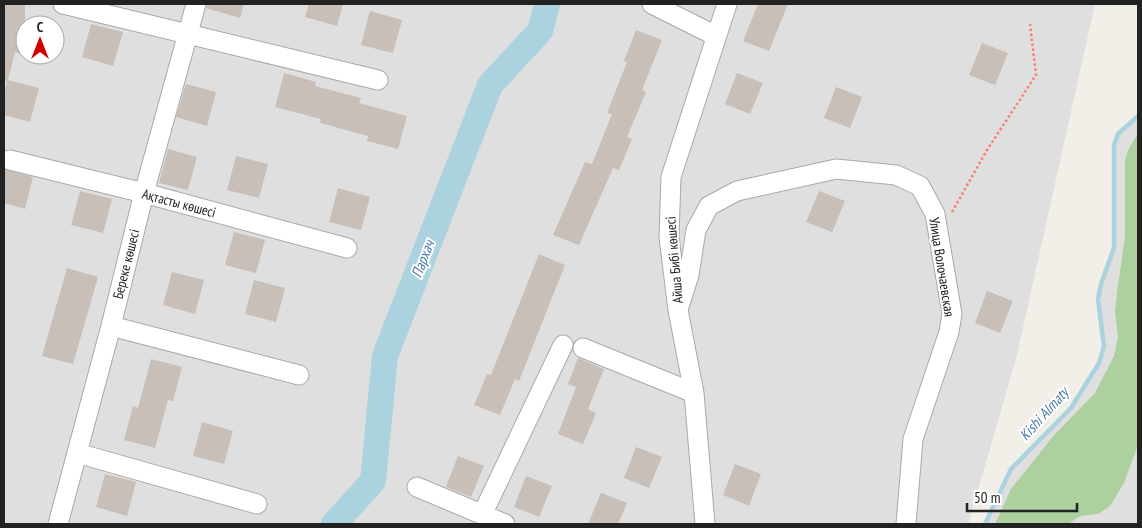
<svg xmlns="http://www.w3.org/2000/svg" width="1142" height="528" viewBox="0 0 1142 528" font-family="'PT Sans Narrow',sans-serif">
  <style>
    .residential { fill: #e0dfdf; fill-rule: evenodd }
    .forest { fill: #add19e }
    .lines { fill: none; stroke-linecap: round; stroke-linejoin: round }
    .stream { stroke: #aad3df; stroke-width: 4.5 }
    .river { stroke: #aad3df; stroke-width: 26 }
    .building { fill: #c7bfb8 }
    .minor-casing { stroke: #a9a9a9; stroke-width: 21 }
    .path { stroke: #fa8072; stroke-width: 2.5; stroke-dasharray: 2.5 2.5; stroke-linecap: butt }
    .minor { stroke: #fff; stroke-width: 19 }
    .labels { text-anchor: middle; stroke-width: 4; stroke-linejoin: round; paint-order: stroke }
    .street-label { font-size: 14px; fill: #222; stroke: #fff }
    .water-label { font-size: 15px; font-style: italic; fill: #4a7aab; stroke: #fff }
  </style>
  <rect width="100%" height="100%" fill="#f2efe9"/>
  <path class="residential" d="M4,4H1095L1016,359L968,524H4ZM25,25H55V55H25Z
    M1138,116V524H985L1011,469L1071,408L1099,363L1104,347L1098,299L1101,284L1114,248V145L1118,134Z"/>
  <path class="forest" d="M1138,133V445L1124,483L1110,506L1098,514L1080,516L1068,524H995L1011,489L1055,434L1095,393L1114,356L1118,337L1115,312L1117,292L1125,237V161L1128,150Z"/>
  <g class="lines">
    <path class="stream" d="M985,524L1011,469L1071,408L1099,363L1104,347L1098,299L1101,284L1114,248V145L1118,134L1138,116"/>
    <path class="river" d="M334,524L373,481L385,356L490,85L540,31L547,4"/>
  </g>
  <path class="building" d="M4,4H25V55L15,52L8,80L39,88L30,122L4,115V93L7,81H4Z
    M207,4H244L240,18L206,8Z
    M309,4H343L337,26L305,17Z
    M758,4H788L769,51L743,41Z
    M370,11L402,20L393,53L361,45Z
    M91,24L123,32L113,66L82,57Z
    M636,30L662,40L642,90L646,92L627,137L632,139L619,170L613,168L579,245L553,235L585,162L592,164L612,114L607,113L627,62L624,61Z
    M982,43L1008,53L995,85L969,75Z
    M284,73L316,82L315,86L361,98L359,103L407,116L398,149L367,141L368,136L320,123L321,119L275,107Z
    M737,73L763,83L750,114L725,104Z
    M186,84L216,92L207,126L176,117Z
    M836,87L862,97L850,128L824,118Z
    M168,149L197,157L188,190L159,183Z
    M236,156L268,164L259,198L227,190Z
    M4,169L33,177L25,209L4,203Z
    M338,188L370,197L361,230L329,222Z
    M80,191L112,199L103,233L71,225Z
    M819,191L845,201L832,232L806,222Z
    M234,232L265,240L256,273L225,265Z
    M539,254L565,265L519,381L515,379L500,415L474,405L487,374L491,375Z
    M67,268L98,277L73,364L42,356Z
    M172,272L204,280L195,314L163,305Z
    M254,280L285,288L276,322L245,314Z
    M987,291L1013,301L1000,333L975,323Z
    M578,358L604,369L588,409L596,413L583,444L558,434L576,387L568,384Z
    M151,359L182,367L173,401L168,400L155,448L124,440L133,406L138,408Z
    M202,422L233,431L224,464L193,456Z
    M636,447L662,457L649,488L624,478Z
    M458,456L484,466L471,497L446,487Z
    M735,464L761,474L749,506L723,495Z
    M105,474L136,482L127,516L96,507Z
    M526,476L552,486L539,517L514,507Z
    M601,493L627,503L618,524H588Z"/>
  <g class="lines">
    <defs>
      <path id="minor" d="M63,4L378,80
        M652,4L716,36
        M10,160L144,193L347,248
        M678,310L689,275L696,230L709,206L737,191L836,169L896,175L920,186L935,214L952,314L949,332L913,439L906,524
        M111,326L299,375
        M583,348L694,393
        M77,453L257,504
        M417,487L505,524
        M482,515L563,345
        M58,524L111,326L144,193L196,4
        M705,524L694,393L678,310L669,237L671,177L727,4"/>
    </defs>
    <use href="#minor" class="minor-casing"/>
    <path class="path" d="M952,212L987,150L1036,75L1030,24"/>
    <use href="#minor" class="minor"/>
  </g>
  <g class="labels">
    <g class="street-label">
      <text transform="translate(179 203) rotate(15)" y="5">Ақтасты көшесі</text>
      <text transform="translate(674 260) rotate(-95)" y="5">Айша Бибі көшесі</text>
      <text transform="translate(126 264) rotate(-76)" y="5">Береке көшесі</text>
      <text transform="translate(942 267) rotate(81)" y="5">Улица Волочаевская</text>
    </g>
    <g class="water-label">
      <text transform="translate(423 259) rotate(-69)" y="5">Пархач</text>
      <text transform="translate(1044 414) rotate(-48)" y="5">Kіshі Almaty</text>
    </g>
  </g>
  <rect width="1142" height="528" fill="none" stroke="#222222" stroke-width="10"/>
  <g transform="translate(40 40)"><circle r="24" fill="#ffffff" stroke="#a7a7a7"/>
  <path d="M0-4L9 19L0 12L-9 19Z" fill="#d40000"/>
  <text y="-8" font-size="14" font-weight="bold" text-anchor="middle" fill="#222222">С</text>
  </g>
  <path d="M967 503v8h110v-8" fill="none" stroke="#222222" stroke-width="2.5"/>
  <text x="974" y="503" font-size="15" fill="#222222" stroke="#ffffff" stroke-width="4" paint-order="stroke">50 m</text>
</svg>
